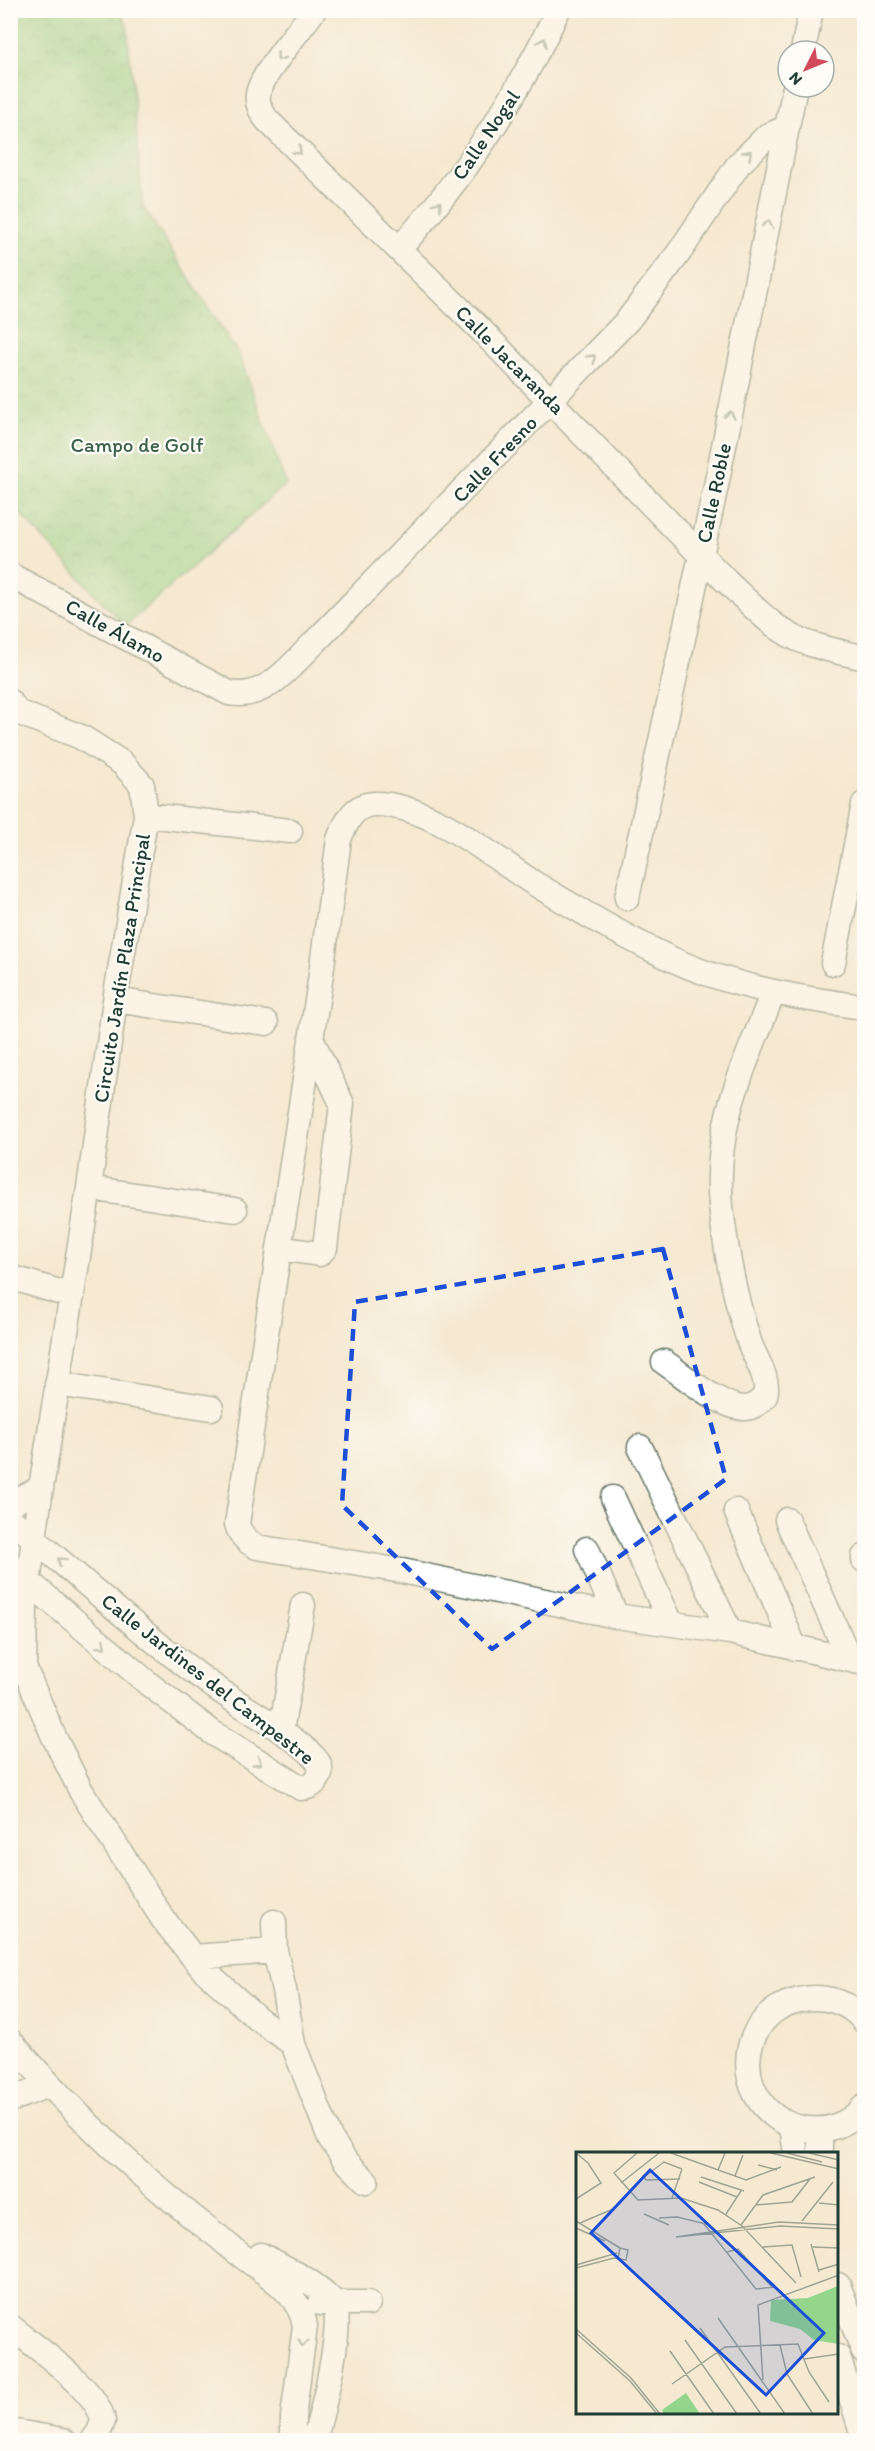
<svg xmlns="http://www.w3.org/2000/svg" width="875" height="2451" viewBox="0 0 875 2451" font-family="Itim,sans-serif">
  <style>
    .park { fill: url(#park-crowns); stroke: #5a8960; stroke-width: 1.5 }
    .lines { fill: none; stroke-linecap: round; stroke-linejoin: round }
    .minor-casing { stroke: #6a796b; stroke-width: 27 }
    .minor { stroke: #fff; stroke-width: 24 }
    .oneway { stroke: #8f9e9a }
    .marked { fill: none; stroke: #1d4ed8; stroke-width: 4.5; stroke-dasharray: 12 8; stroke-linejoin: round }
    .labels { text-anchor: middle; stroke-width: 4.5; stroke-linejoin: round; paint-order: stroke }
    .street-label { font-size: 21px; fill: #1f3d34; stroke: #fdfcf7 }
    .park-label { font-size: 21px; fill: #3c634a; stroke: #fdfcf7 }
    .inset-road { fill: none; stroke: #9fa493; stroke-width: 1.5 }
    .view { fill: #1d4ed8; fill-opacity: 0.15; stroke: #1d4ed8; stroke-width: 3 }
    .inset-edge { fill: none; stroke: #1f3d34; stroke-width: 3 }
  </style>
  <defs>
    <pattern id="park-crowns" width="20" height="18" patternUnits="userSpaceOnUse" patternTransform="scale(1.5)"><rect width="20" height="18" fill="#94d58c"/><path d="M2 6a3 3 0 1 1 6 0M12 15a3 3 0 1 1 6 0" fill="none" stroke="#78ae73"/></pattern>
  </defs>
  <rect width="100%" height="100%" fill="#fdfcf7"/>
  <filter id="ink" filterUnits="userSpaceOnUse"><feTurbulence type="fractalNoise" baseFrequency=".0167" numOctaves="2"/><feDisplacementMap in="SourceGraphic" scale="12" xChannelSelector="R" yChannelSelector="G"/><feConvolveMatrix kernelMatrix="1 2 1 2 8 2 1 2 1" color-interpolation-filters="sRGB"/></filter>
  <filter id="wash" filterUnits="userSpaceOnUse"><feTurbulence type="fractalNoise" baseFrequency=".008" numOctaves="4" result="noise"/><feDisplacementMap in="SourceGraphic" scale="24" xChannelSelector="R" yChannelSelector="G"/><feGaussianBlur stdDeviation="1.35" result="paint"/><feColorMatrix in="noise" values="0 0 0 0 0 0 0 0 0 0 0 0 0 0 0 0 0 1.4 0 .05"/><feComposite in="paint" operator="in"/></filter>
  <g filter="url(#wash)">
    <rect width="100%" height="100%" fill="#f5e9d2"/>
    <path class="park" d="M11,11H119L127,24L143,207L239,355L286,484L125,626L11,504Z"/>
  </g>
  <g filter="url(#ink)">
    <g class="lines">
      <defs>
        <path id="minor" d="M314,10C301,29 261,74 258,94C256,104 262,113 267,120L476,325L726,581C749,602 775,632 805,642C824,649 845,653 864,658
          M803,51L811,10
          M399,249C464,177 517,98 558,10
          M10,575L229,693C266,701 292,664 316,641L628,320L678,254L738,165L767,136L786,128
          M10,702L17,712L81,737L122,763L142,785L146,815L115,1000L89,1188L41,1488L25,1605L24,1667
          M146,815L290,831
          M627,898L716,486L795,87
          M833,963L864,804
          M115,1000L266,1023
          M864,1007C795,998 722,985 659,953C615,932 574,907 532,882C489,854 429,804 375,804C354,804 346,822 339,839L320,981L237,1524C240,1535 247,1542 257,1547L402,1571L616,1616L730,1632L864,1663
          M89,1188L235,1210
          M279,1248L319,1254L325,1248L342,1104L311,1038
          M10,1277L72,1296
          M664,1362C683,1375 722,1409 746,1408C754,1407 760,1402 765,1396C770,1379 756,1360 750,1344C735,1300 726,1253 721,1206C713,1122 745,1067 773,992
          M57,1384L211,1408
          M640,1447L730,1632
          M613,1498L671,1623
          M10,1504L41,1488
          M736,1511L795,1648
          M10,1519C85,1580 154,1647 235,1701C251,1711 313,1749 319,1764C324,1777 313,1788 301,1788L213,1733L150,1685L10,1566
          M787,1520L850,1660
          M587,1549L616,1616
          M864,1557V1560
          M16,1654L24,1667L54,1737L81,1791L163,1919L202,1968L257,2018L293,2044
          M281,1731L303,1605
          M274,1922L275,1951L284,1990L293,2044L330,2138L345,2160L366,2181
          M193,1957L275,1951
          M864,2021C850,2003 826,1995 804,1999C727,2012 731,2119 808,2129C829,2132 850,2123 864,2107
          M10,2041C74,2114 142,2180 220,2238C247,2265 299,2285 305,2326L293,2417V2440
          M10,2100L48,2085
          M792,2127L796,2154
          M820,2131V2154
          M261,2255C280,2265 324,2286 334,2304C345,2322 321,2418 314,2440
          M838,2285L864,2352
          M320,2303H368
          M10,2326C35,2347 99,2390 103,2421L99,2432L93,2440
          M838,2357L864,2438
          M10,2431L63,2440"/>
      </defs>
      <use href="#minor" class="minor-casing"/>
      <use href="#minor" class="minor"/>
    </g>
    <defs><path id="oneway-chevron" d="M-2-3.5L2.5 0L-2 3.5" fill="none" stroke-width="1.6" stroke-linecap="round" stroke-linejoin="round" transform="scale(1.5)"/></defs>
    <g class="oneway">
      <use href="#oneway-chevron" transform="translate(543 42) rotate(-65)"/>
      <use href="#oneway-chevron" transform="translate(280 57) rotate(127)"/>
      <use href="#oneway-chevron" transform="translate(298 151) rotate(44)"/>
      <use href="#oneway-chevron" transform="translate(748 154) rotate(-46)"/>
      <use href="#oneway-chevron" transform="translate(438 205) rotate(-52)"/>
      <use href="#oneway-chevron" transform="translate(768 224) rotate(-79)"/>
      <use href="#oneway-chevron" transform="translate(592 358) rotate(-47)"/>
      <use href="#oneway-chevron" transform="translate(730 415) rotate(-79)"/>
      <use href="#oneway-chevron" transform="translate(61 1561) rotate(-138)"/>
      <use href="#oneway-chevron" transform="translate(102 1645) rotate(41)"/>
      <use href="#oneway-chevron" transform="translate(258 1762) rotate(33)"/>
      <use href="#oneway-chevron" transform="translate(303 2343) rotate(95)"/>
    </g>
  </g>
  <path d="M0 0H875V2451H0ZM663,1249L726,1479L492,1649L342,1505L355,1302Z" fill="#f5e9d2" fill-opacity=".55" fill-rule="evenodd"/>
  <path class="marked" d="M663,1249L726,1479L492,1649L342,1505L355,1302Z"/>
  <g class="labels">
    <g class="street-label">
      <text transform="translate(486 135) rotate(-56)" y="7">Calle Nogal</text>
      <text transform="translate(510 360) rotate(45)" y="7">Calle Jacaranda</text>
      <text transform="translate(495 459) rotate(-46)" y="7">Calle Fresno</text>
      <text transform="translate(714 493) rotate(-78)" y="7">Calle Roble</text>
      <text transform="translate(115 631) rotate(29)" y="7">Calle Álamo</text>
      <text transform="translate(122 968) rotate(-81)" y="7">Circuito Jardín Plaza Principal</text>
      <text transform="translate(208 1679) rotate(38)" y="7">Calle Jardines del Campestre</text>
    </g>
    <g class="park-label">
      <text x="137" y="452">Campo de Golf</text>
    </g>
  </g>
  <g transform="translate(576 2152)">
    <rect width="262" height="262" fill="#f5e9d2"/>
    <path d="M262,134V192L238,188L224,177L194,169L195,148L232,146Z" fill="#94d58c"/>
    <path d="M110,241L124,262H88L86,258Z" fill="#94d58c"/>
    <path class="inset-road" d="M0,1L12,11L25,31L0,47M61,1L38,21L62,48L105,46L142,58L166,74L220,131M95,1L170,28L205,15M195,1L263,17M211,1L246,10M233,1L263,8M182,13L201,18M142,18L149,1M67,23L70,28L104,27M159,24L167,3M68,25L88,10L106,17M125,25L168,39M123,30L161,45M45,31L83,1M96,46L106,17M243,51L263,53M180,53L216,50L234,27M68,62L93,73M150,62L165,39M83,66L101,65L130,72M0,69L44,96M226,69L257,30M4,71L37,57M128,72L180,137L199,135M165,73L187,43L239,25M0,76L29,89M100,85L204,74L263,77M100,85L203,70L263,73M235,92L243,120M187,95L216,93L225,125M237,95L263,96M151,100L162,97L196,135M0,113L41,101M0,116L38,106L50,108L52,98L44,96L42,106M243,118L263,112M142,166L209,262M124,176L185,262M0,177L55,226L84,262M0,181L54,229L81,262M109,188L161,262M204,193L211,222L237,262M94,199L138,262M228,207L263,202M187,228L182,153L263,123M96,232L149,195L222,192L233,220L253,250"/>
    <path class="view" d="M74,18L248,181L190,243L15,81Z"/>
    <rect width="262" height="262" class="inset-edge"/>
  </g>
  <rect width="875" height="2451" fill="none" stroke="#fdfcf7" stroke-width="36"/>
  <g transform="translate(806 69) rotate(227)"><circle r="28" fill="#fdfcf7" stroke="#a4b0a9" stroke-width="1.5"/>
  <path d="M0-4.5L10 22L0 15L-10 22Z" fill="#d1495b"/>
  <text y="-9" font-size="16" font-weight="bold" text-anchor="middle" fill="#1f3d34">N</text>
  </g>
</svg>
